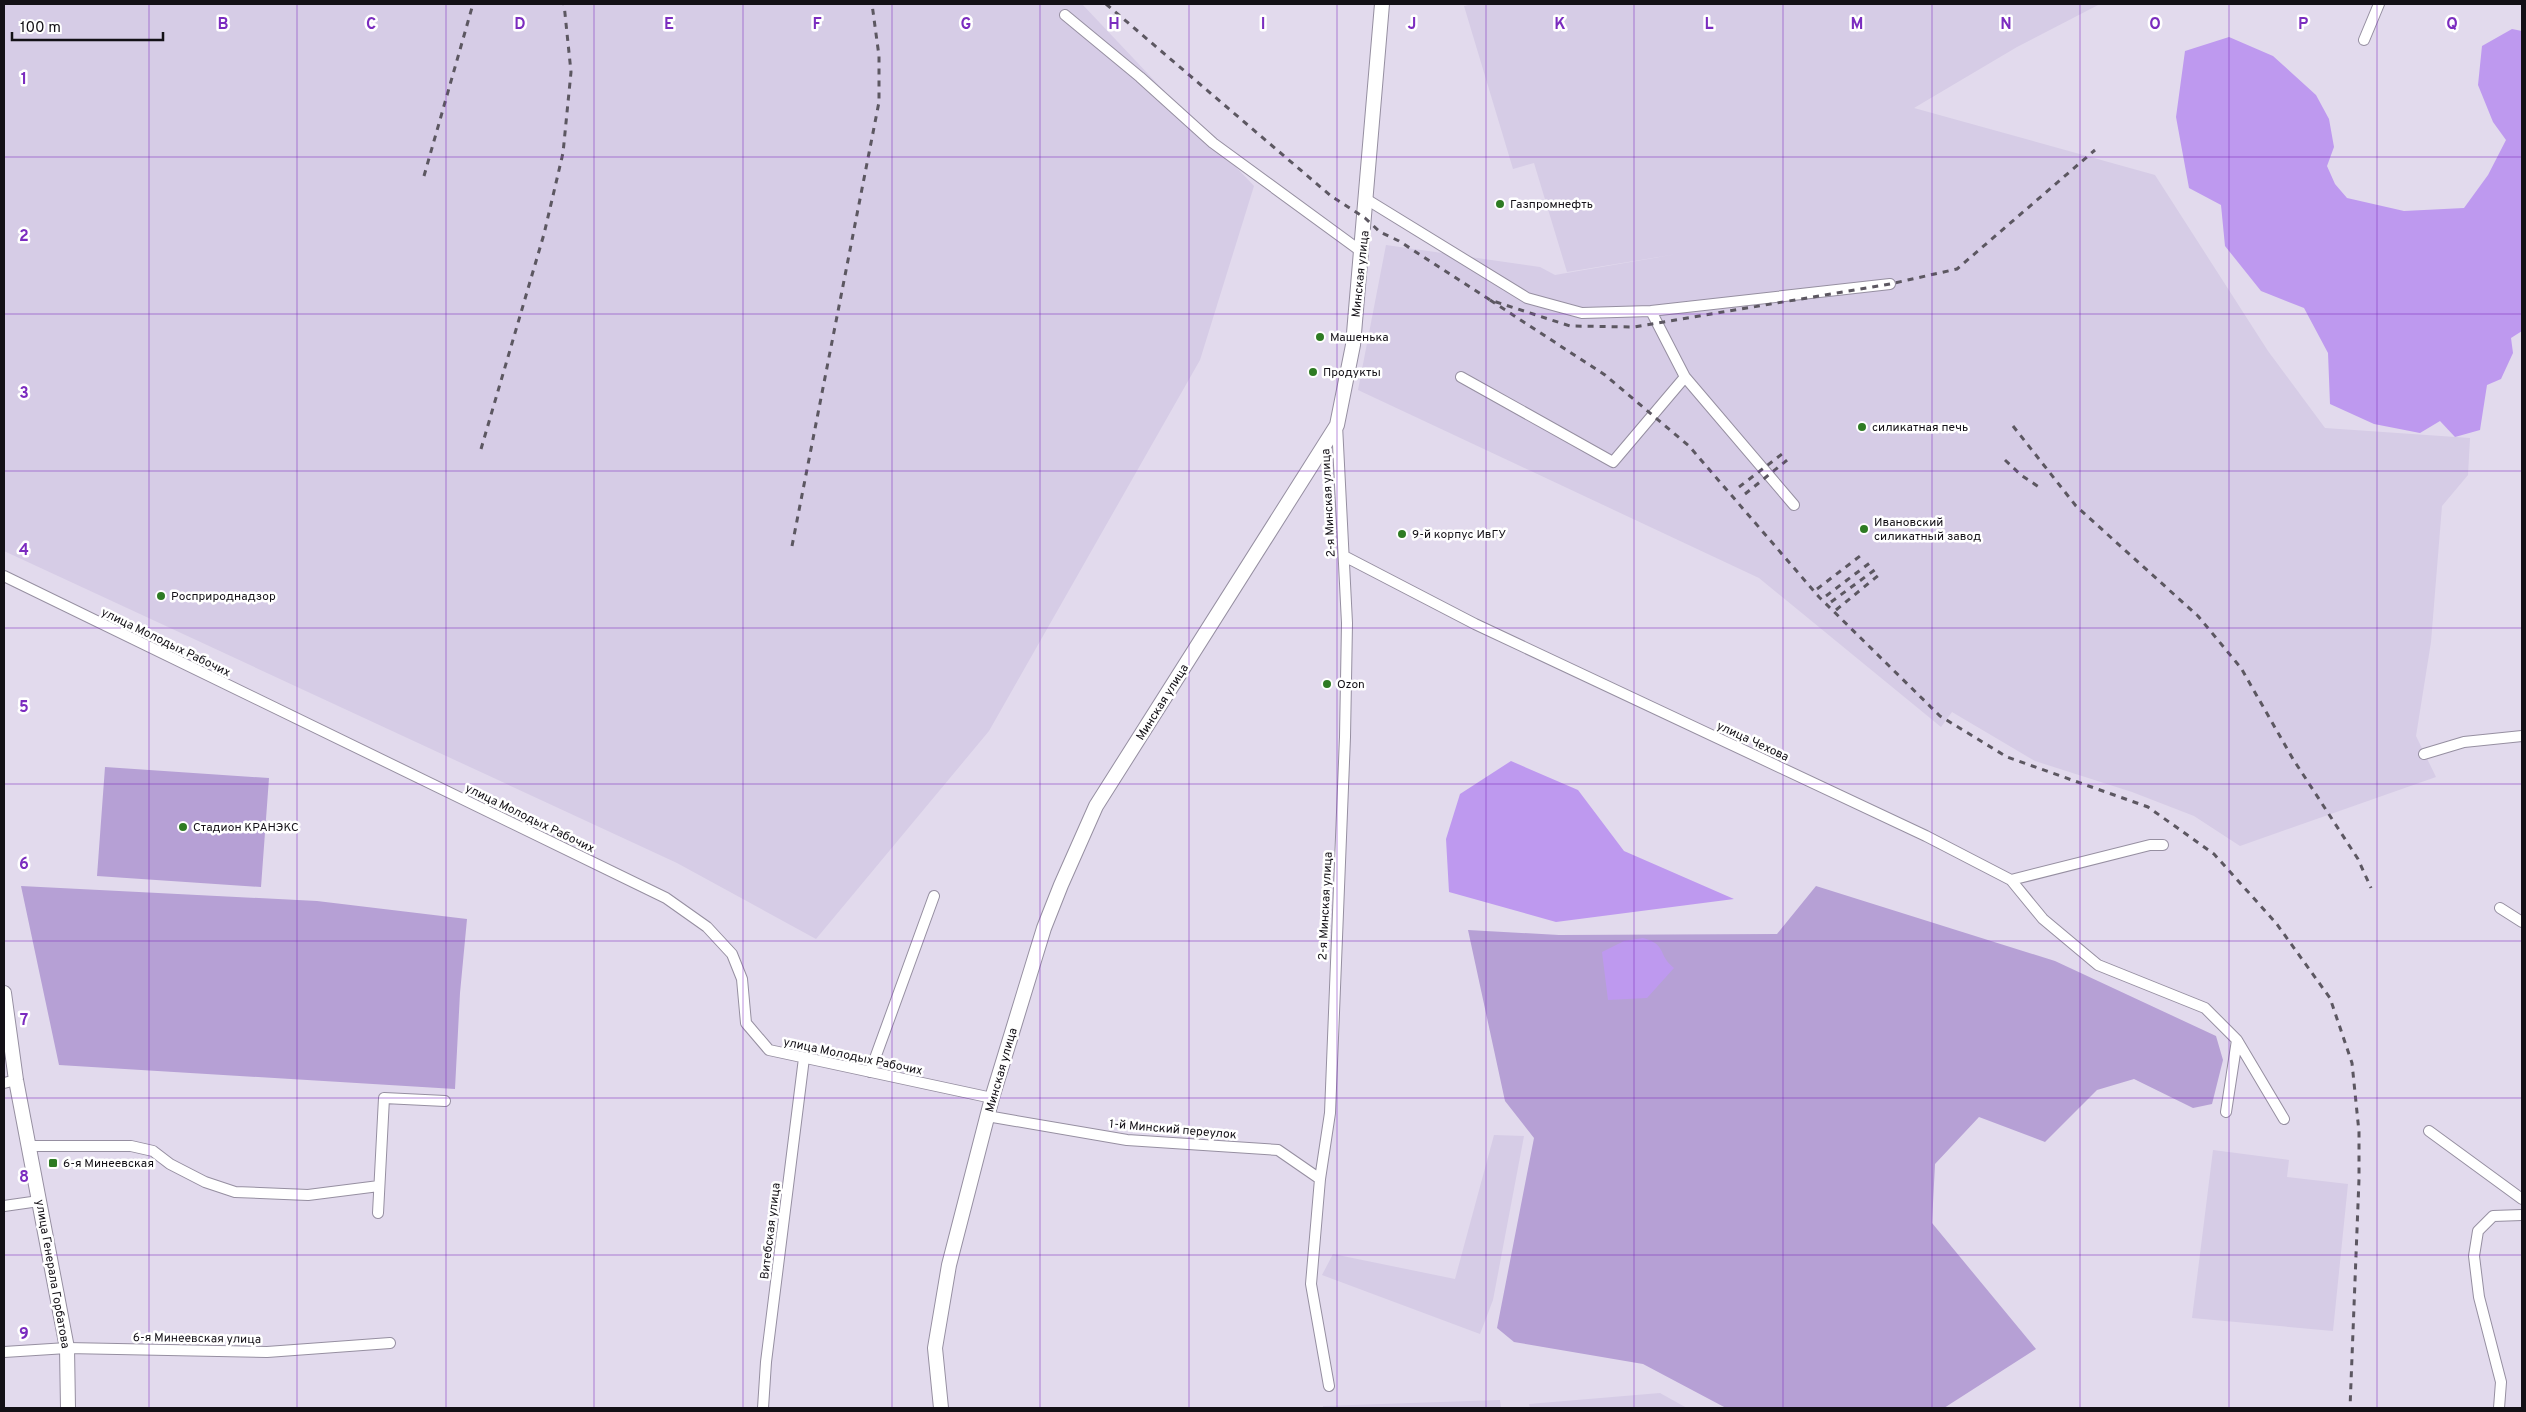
<svg xmlns="http://www.w3.org/2000/svg" width="2526" height="1412" viewBox="0 0 2526 1412" font-family="Overpass,sans-serif">
  <style>
    .built { fill: #d6cce6 }
    .green { fill: #b6a0d5 }
    .water { fill: #be99ef }
    .lines { fill: none; stroke-linecap: round; stroke-linejoin: round }
    .street-casing { stroke: #968fa1; stroke-width: 12 }
    .secondary-casing { stroke: #968fa1; stroke-width: 16 }
    .street { stroke: #fff; stroke-width: 10 }
    .secondary { stroke: #fff; stroke-width: 14 }
    .rail { stroke: #5c5761; stroke-width: 3; stroke-dasharray: 6 6; stroke-linecap: butt }
    .grid { fill: none; stroke: #7b2cbf; stroke-width: 1; stroke-opacity: 0.55 }
    .poi-dot { fill: #2e7b23; stroke: #fff; stroke-width: 2 }
    .labels { text-anchor: middle; stroke-width: 5; stroke-linejoin: round; paint-order: stroke }
    .poi-label { font-size: 12px; fill: #131016; stroke: #fff; text-anchor: start }
    .street-label { font-size: 12px; fill: #131016; stroke: #fff }
    .grid-label { font-size: 16px; text-anchor: middle; font-weight: bold; fill: #7b2cbf; stroke: #fff; stroke-width: 5; stroke-linejoin: round; paint-order: stroke }
  </style>
  <rect width="100%" height="100%" fill="#e2daed"/>
  <path class="built" d="M4,4H1082L1254,186L1200,360L989,731L816,939L677,863L4,551Z
    M1472,4H2100L2017,47L1914,108L2155,175L2268,351L2325,428L2470,438L2468,475L2442,506L2431,642L2416,736L2436,777L2240,846L2194,816L2132,792L2035,761L1952,712L1941,727L1759,578L1358,390L1386,245L1540,267L1555,275L1677,254L1567,272L1534,163L1513,169L1464,6Z
    M1494,1135L1524,1136L1493,1300L1480,1334L1322,1275L1333,1254L1455,1279Z
    M2213,1150L2289,1160L2287,1177L2348,1184L2333,1331L2192,1318Z
    M1660,1393L1687,1408H1530L1529,1404Z
    M1500,1400L1501,1408H1323V1406Z"/>
  <path class="green" d="M105,767L269,778L261,887L97,876Z
    M21,886L317,901L467,919L460,993L455,1089L59,1065Z
    M1816,886L2055,961L2216,1036L2223,1060L2212,1104L2193,1108L2134,1079L2097,1090L2045,1142L1979,1117L1935,1164L1932,1223L2036,1349L1944,1408H1726L1643,1364L1514,1342L1497,1328L1534,1138L1505,1101L1468,930L1559,935L1777,934Z"/>
  <path class="water" d="M2512,29L2522,31V331L2511,338L2513,353L2501,379L2487,385L2480,430L2455,437L2440,421L2420,433L2374,424L2330,404L2328,353L2304,308L2261,291L2225,246L2221,205L2189,188L2176,117L2185,51L2229,37L2273,56L2316,95L2329,119L2334,147L2327,166L2335,184L2347,198L2404,211L2464,208L2488,175L2506,140L2493,122L2478,85L2482,46Z
    M1511,761L1578,790L1624,851L1734,899L1556,922L1449,892L1446,839L1460,794Z
    M1643,938C1668,945 1657,955 1674,968L1647,998L1608,1000L1602,952L1624,941Z"/>
  <g class="lines">
    <defs>
      <path id="street" d="M1065,15L1140,77L1213,143L1362,252
        M2364,40L2379,4
        M1366,199L1527,298L1582,313L1651,311L1890,284
        M1461,377L1613,462L1685,377L1651,311
        M1685,377L1794,505
        M1344,556L1475,624L1926,836L2011,880L2150,845H2163
        M4,576L666,898L707,927L732,954L742,979L746,1023L769,1050L992,1098
        M2424,754L2464,742L2522,736
        M2011,880L2043,919L2098,965L2205,1008L2237,1040L2226,1112
        M2500,908L2522,922
        M2237,1040L2284,1119
        M870,1072L934,896
        M4,1083L16,1080
        M987,1116L1127,1140L1278,1150L1320,1179
        M2429,1131L2522,1199
        M29,1146H131L153,1151L170,1164L205,1182L235,1192L308,1195L379,1186
        M4,1206L39,1201
        M378,1213L384,1098L445,1101
        M4,1352L67,1348L267,1352L390,1343
        M1329,1386L1311,1284L1320,1179L1330,1113L1345,737L1347,623L1337,425
        M763,1408L766,1362L804,1058
        M2499,1408L2501,1382L2479,1297L2474,1256L2478,1231L2493,1216L2522,1215"/>
      <path id="secondary" d="M4,993L16,1080L67,1348L68,1408
        M941,1408L935,1348L949,1265L992,1098L1044,928L1061,885L1096,806L1337,425L1353,345L1382,4"/>
    </defs>
    <use href="#street" class="street-casing"/>
    <use href="#secondary" class="secondary-casing"/>
    <use href="#street" class="street"/>
    <use href="#secondary" class="secondary"/>
    <path class="rail" d="M1106,4L1331,196L1365,218L1380,232L1399,241L1490,300L1570,326L1634,327L1890,284L1957,269L2095,150
      M424,176L473,4
      M1490,300L1605,375L1689,446L1819,597L1940,716L2007,757L2148,807L2214,854L2276,923L2330,998L2352,1063L2359,1132V1179L2350,1408
      M2013,426L2076,506L2198,616L2241,668L2293,759L2358,859L2371,888
      M481,449L544,234L563,153L571,72L564,4
      M2005,460L2021,475L2039,487
      M1739,487L1786,451
      M1745,494L1791,457
      M792,546L879,102V56L872,4
      M1817,589L1864,553
      M1826,596L1871,562
      M1831,602L1876,569
      M1836,610L1880,574"/>
  </g>
  <path class="grid" d="M149,4V1408M297,4V1408M446,4V1408M594,4V1408M743,4V1408M892,4V1408M1040,4V1408M1189,4V1408M1337,4V1408M1486,4V1408M1634,4V1408M1783,4V1408M1932,4V1408M2080,4V1408M2229,4V1408M2377,4V1408M4,157H2522M4,314H2522M4,471H2522M4,628H2522M4,784H2522M4,941H2522M4,1098H2522M4,1255H2522"/>
  <g class="poi-dot">
    <circle cx="1500" cy="204" r="5"/>
    <circle cx="1320" cy="337" r="5"/>
    <circle cx="1313" cy="372" r="5"/>
    <circle cx="1862" cy="427" r="5"/>
    <circle cx="1864" cy="529" r="5"/>
    <circle cx="1402" cy="534" r="5"/>
    <circle cx="161" cy="596" r="5"/>
    <circle cx="1327" cy="684" r="5"/>
    <circle cx="183" cy="827" r="5"/>
    <rect x="48" y="1158" width="10" height="10" rx="2.5"/>
  </g>
  <g class="labels">
    <g class="poi-label">
      <text x="1510" y="208">Газпромнефть</text>
      <text x="1330" y="341">Машенька</text>
      <text x="1323" y="376">Продукты</text>
      <text x="1872" y="431">силикатная печь</text>
      <text x="1874" y="526">Ивановский<tspan x="1874" dy="14">силикатный завод</tspan></text>
      <text x="1412" y="538">9-й корпус ИвГУ</text>
      <text x="171" y="600">Росприроднадзор</text>
      <text x="1337" y="688">Ozon</text>
      <text x="193" y="831">Стадион КРАНЭКС</text>
      <text x="63" y="1167">6-я Минеевская</text>
    </g>
    <g class="street-label">
      <text transform="translate(1360 274) rotate(-84)" y="4">Минская улица</text>
      <text transform="translate(1328 503) rotate(-93)" y="4">2-я Минская улица</text>
      <text transform="translate(166 642) rotate(26)" y="4">улица Молодых Рабочих</text>
      <text transform="translate(1162 702) rotate(-58)" y="4">Минская улица</text>
      <text transform="translate(1753 741) rotate(25)" y="4">улица Чехова</text>
      <text transform="translate(530 818) rotate(26)" y="4">улица Молодых Рабочих</text>
      <text transform="translate(1325 906) rotate(-87)" y="4">2-я Минская улица</text>
      <text transform="translate(853 1056) rotate(12)" y="4">улица Молодых Рабочих</text>
      <text transform="translate(1001 1070) rotate(-74)" y="4">Минская улица</text>
      <text transform="translate(1173 1129) rotate(5)" y="4">1-й Минский переулок</text>
      <text transform="translate(770 1231) rotate(-83)" y="4">Витебская улица</text>
      <text transform="translate(53 1274) rotate(80)" y="4">улица Генерала Горбатова</text>
      <text transform="translate(197 1338) rotate(1)" y="4">6-я Минеевская улица</text>
    </g>
  </g>
  <g class="grid-label">
    <text x="223" y="29">B</text>
    <text x="371" y="29">C</text>
    <text x="520" y="29">D</text>
    <text x="669" y="29">E</text>
    <text x="817" y="29">F</text>
    <text x="966" y="29">G</text>
    <text x="1114" y="29">H</text>
    <text x="1263" y="29">I</text>
    <text x="1412" y="29">J</text>
    <text x="1560" y="29">K</text>
    <text x="1709" y="29">L</text>
    <text x="1857" y="29">M</text>
    <text x="2006" y="29">N</text>
    <text x="2155" y="29">O</text>
    <text x="2303" y="29">P</text>
    <text x="2452" y="29">Q</text>
    <text x="24" y="84">1</text>
    <text x="24" y="241">2</text>
    <text x="24" y="398">3</text>
    <text x="24" y="555">4</text>
    <text x="24" y="712">5</text>
    <text x="24" y="869">6</text>
    <text x="24" y="1025">7</text>
    <text x="24" y="1182">8</text>
    <text x="24" y="1339">9</text>
  </g>
  <rect width="2526" height="1412" fill="none" stroke="#131016" stroke-width="10"/>
  <path d="M12 32v8h151v-8" fill="none" stroke="#131016" stroke-width="2.5"/>
  <text x="20" y="32" font-size="15" fill="#131016" stroke="#ffffff" stroke-width="4" paint-order="stroke">100 m</text>
</svg>
